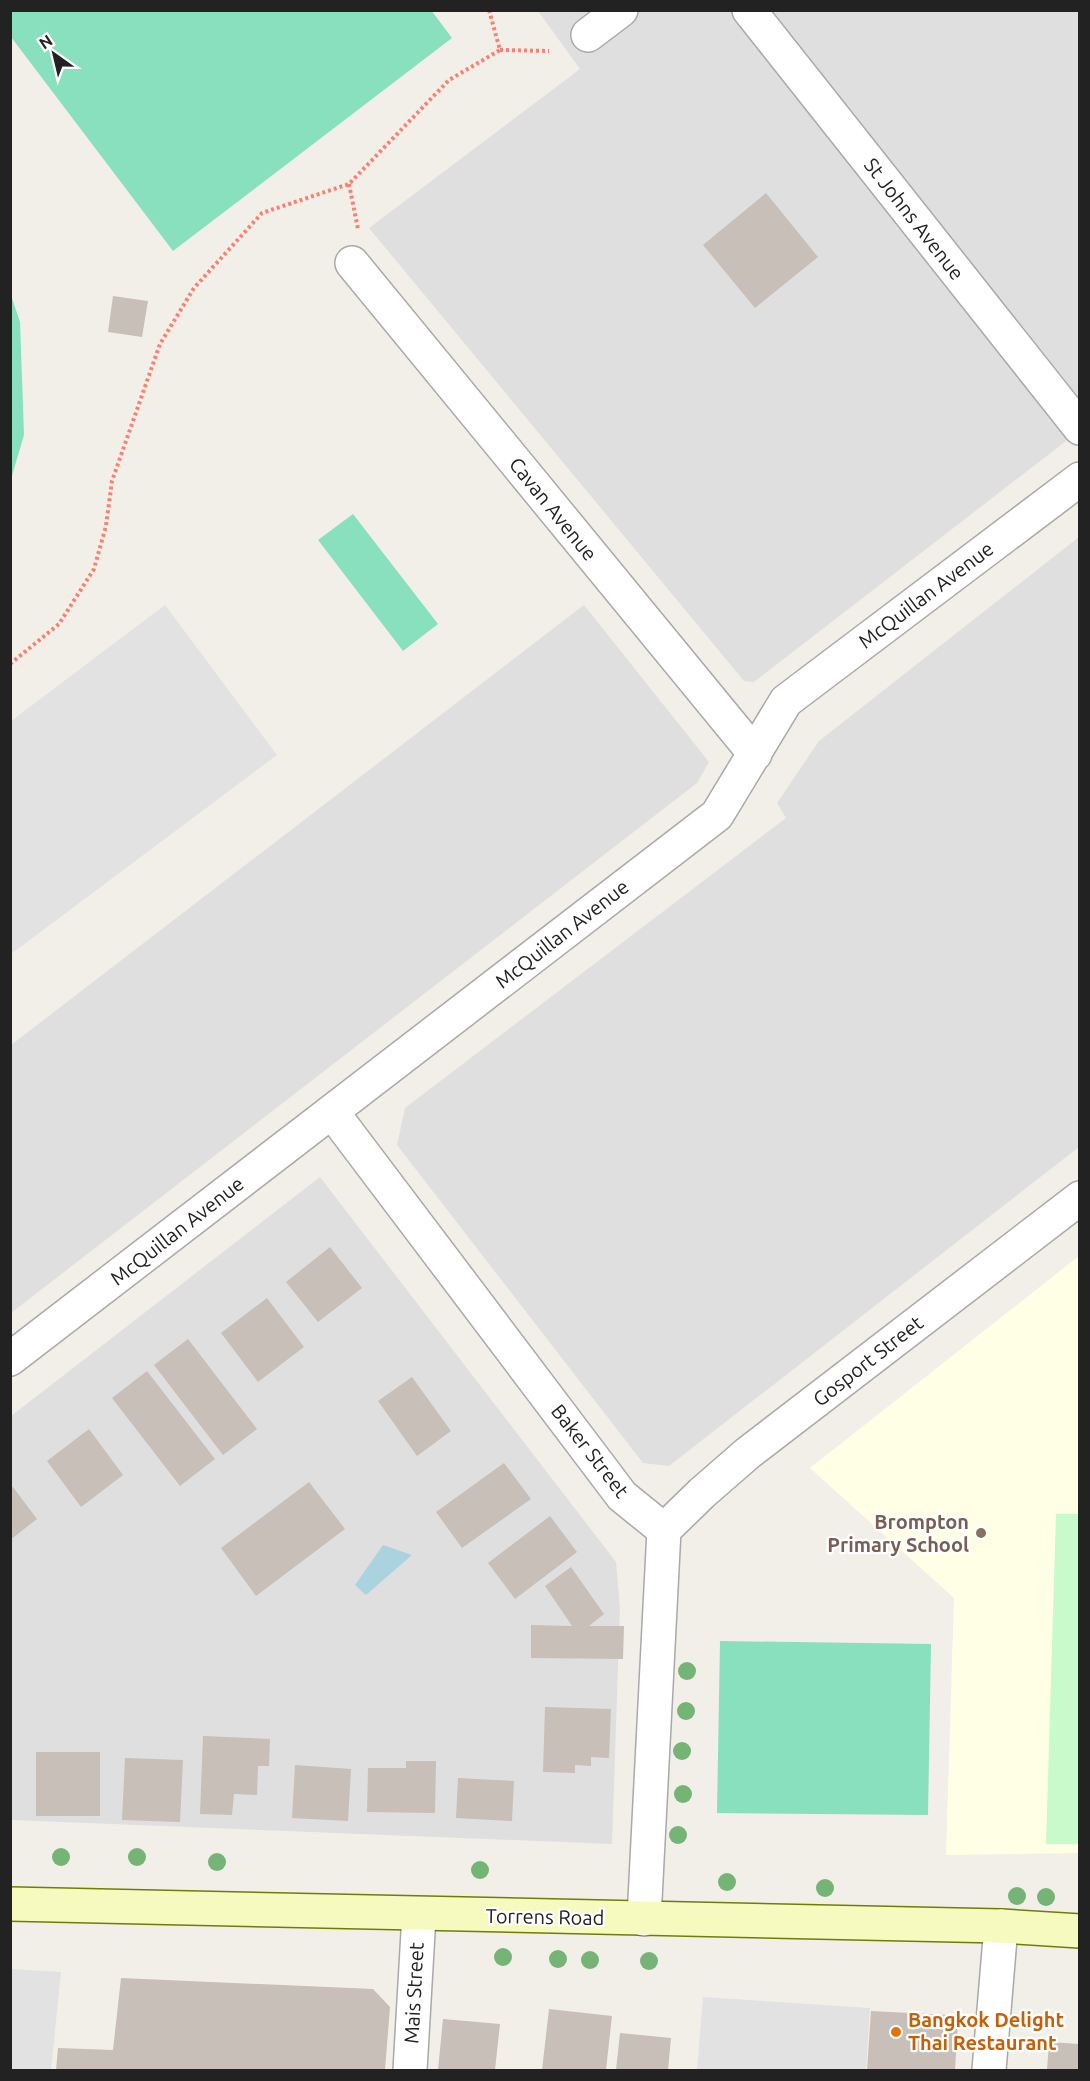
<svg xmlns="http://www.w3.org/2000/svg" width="1090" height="2081" viewBox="0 0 1090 2081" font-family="Ubuntu,sans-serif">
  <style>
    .residential { fill: #e0dfdf }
    .education { fill: #ffffe5 }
    .park { fill: #c8facc }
    .pitch { fill: #88e0be }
    .parking { fill: #e2e2e2 }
    .water { fill: #aad3df }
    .building { fill: #c7bfb8 }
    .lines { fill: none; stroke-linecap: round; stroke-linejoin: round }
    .street-casing { stroke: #a9a9a9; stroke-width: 36 }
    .secondary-casing { stroke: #707d05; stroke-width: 36 }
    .path { stroke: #fa8072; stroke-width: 4; stroke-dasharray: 3 3; stroke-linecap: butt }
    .street { stroke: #fff; stroke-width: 33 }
    .secondary { stroke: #f7fabf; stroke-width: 33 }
    .tree { fill: #74b475 }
    .education-dot { fill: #8d6e63; stroke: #fff; stroke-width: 2 }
    .food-dot { fill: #e8710a; stroke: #fff; stroke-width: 2 }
    .labels { text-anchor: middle; stroke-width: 4.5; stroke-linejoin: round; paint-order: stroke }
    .street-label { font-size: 20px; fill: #222; stroke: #fff }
    .education-label { font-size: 20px; font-weight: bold; fill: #785e54; stroke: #fff; text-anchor: end }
    .food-label { font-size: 20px; font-weight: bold; fill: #c56008; stroke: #fff; text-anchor: start }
  </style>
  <rect width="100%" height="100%" fill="#f2efe9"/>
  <path class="residential" d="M538,11H1079V431L754,682L744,681L369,228L580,69Z
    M1079,537V1147L669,1466L643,1463L397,1145L405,1108L786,818L777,803L819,741Z
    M584,605L709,762L697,783L11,1313V1045Z
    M320,1177L616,1562L620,1608L612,1844L11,1820V1416Z"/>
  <path class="education" d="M1079,1256V1853L946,1855L954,1598L810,1468Z"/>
  <path class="park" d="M1056,1514H1079V1844H1046Z"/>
  <path class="pitch" d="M431,10L452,38L173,251L11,37V11Z
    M11,295L20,322L24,435L11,479Z
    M353,514L438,624L403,651L318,540Z
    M720,1641L931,1644L928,1815L717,1813Z"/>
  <path class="parking" d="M165,605L277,755L11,954V721Z
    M11,1969L61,1972L51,2070H11Z
    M703,1997L870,2008L866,2070H697Z"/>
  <path class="water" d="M383,1545L412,1555L366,1595L355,1585Z"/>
  <path class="building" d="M766,193L818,257L755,308L703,245Z
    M113,296L148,301L142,337L108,332Z
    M330,1247L362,1288L318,1322L286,1282Z
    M267,1298L304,1347L258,1382L221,1333Z
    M188,1339L257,1429L223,1455L154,1365Z
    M147,1371L215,1459L180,1486L112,1398Z
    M412,1377L451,1431L417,1456L378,1401Z
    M89,1429L123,1475L81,1507L47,1461Z
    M504,1463L531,1499L462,1548L436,1512Z
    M309,1482L345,1529L256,1596L221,1548Z
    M13,1487L37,1519L10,1540V1489Z
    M550,1516L577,1552L515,1599L488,1563Z
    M571,1567L604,1614L589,1626H624L623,1659L531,1658V1625L572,1626L545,1586Z
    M545,1707L611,1709L609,1758L591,1757V1766L575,1765V1773L543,1772Z
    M203,1736L270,1739L269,1766H258L257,1795L234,1794L232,1815L200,1814Z
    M36,1752H100V1816H36Z
    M125,1758L183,1760L180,1822L122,1820Z
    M406,1761H436L435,1813L367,1812L368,1768H406Z
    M295,1765L351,1769L348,1821L292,1818Z
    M458,1778L514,1781L512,1821L456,1818Z
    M121,1978L373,1989L390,2007L385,2070H56L58,2048L113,2050Z
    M549,2009L612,2016L606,2070H542Z
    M871,2011L950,2015L956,2018L958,2022L955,2070H867Z
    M443,2019L500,2024L495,2070H438Z
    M620,2033L671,2038L668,2070H616Z
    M1049,2042L1080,2044V2070H1047Z"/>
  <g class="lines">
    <defs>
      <path id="street" d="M749,10L1080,428
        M588,35L621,10
        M352,263L755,754
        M332,1112L622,1496L664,1530L644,1919
        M10,1359L717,815L786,701L1080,479
        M664,1530L702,1493L748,1453L1080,1198
        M410,2070L419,1915
        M989,2070L1001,1926"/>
      <path id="secondary" d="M10,1904L1001,1926L1080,1931"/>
    </defs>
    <use href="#street" class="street-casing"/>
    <use href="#secondary" class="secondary-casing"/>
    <path class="path" d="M500,50L549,51
      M349,184L358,229
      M10,664L59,624L94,569L106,526L112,481L160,344L194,288L262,213L349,184L449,80L500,50L489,10"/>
    <use href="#street" class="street"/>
    <use href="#secondary" class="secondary"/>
  </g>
  <g class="tree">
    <circle cx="687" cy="1671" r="9"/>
    <circle cx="686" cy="1711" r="9"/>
    <circle cx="682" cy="1751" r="9"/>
    <circle cx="683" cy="1794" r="9"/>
    <circle cx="678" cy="1835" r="9"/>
    <circle cx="61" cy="1857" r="9"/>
    <circle cx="137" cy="1857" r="9"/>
    <circle cx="217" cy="1862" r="9"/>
    <circle cx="480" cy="1870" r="9"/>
    <circle cx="727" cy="1882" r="9"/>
    <circle cx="825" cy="1888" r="9"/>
    <circle cx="1017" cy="1896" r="9"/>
    <circle cx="1046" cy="1897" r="9"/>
    <circle cx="503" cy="1957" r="9"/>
    <circle cx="558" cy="1959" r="9"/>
    <circle cx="590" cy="1960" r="9"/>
    <circle cx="649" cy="1961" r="9"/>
  </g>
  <circle class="education-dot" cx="981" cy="1533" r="6"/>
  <circle class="food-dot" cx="896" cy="2032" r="6"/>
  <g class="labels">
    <g class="street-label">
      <text transform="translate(914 219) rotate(52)" y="7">St Johns Avenue</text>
      <text transform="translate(553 509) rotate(51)" y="7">Cavan Avenue</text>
      <text transform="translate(926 595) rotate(-37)" y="7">McQuillan Avenue</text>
      <text transform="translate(562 934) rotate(-38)" y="7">McQuillan Avenue</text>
      <text transform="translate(177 1231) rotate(-38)" y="7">McQuillan Avenue</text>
      <text transform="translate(868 1361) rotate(-38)" y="7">Gosport Street</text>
      <text transform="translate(590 1451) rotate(52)" y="7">Baker Street</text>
      <text transform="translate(545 1917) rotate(1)" y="7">Torrens Road</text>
      <text transform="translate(414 1993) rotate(-87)" y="7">Mais Street</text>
    </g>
    <g class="education-label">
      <text x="969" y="1529">Brompton<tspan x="969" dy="23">Primary School</tspan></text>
    </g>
    <g class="food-label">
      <text x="908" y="2027">Bangkok Delight<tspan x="908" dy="23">Thai Restaurant</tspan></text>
    </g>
  </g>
  <rect width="1090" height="2081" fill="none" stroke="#222222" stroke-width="24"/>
  <g transform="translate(54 54) rotate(326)" stroke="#ffffff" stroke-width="4.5" paint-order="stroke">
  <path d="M0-4.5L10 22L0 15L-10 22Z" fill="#222222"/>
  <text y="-9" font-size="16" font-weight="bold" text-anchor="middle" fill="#222222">N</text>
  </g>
</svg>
